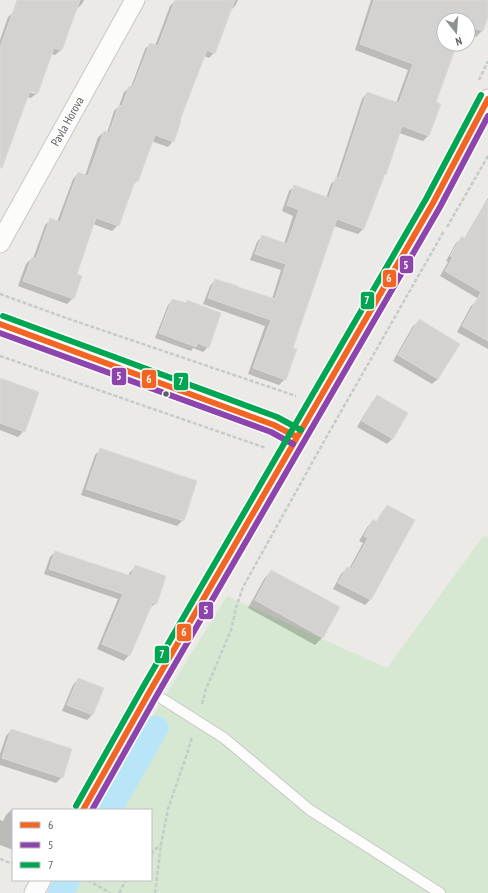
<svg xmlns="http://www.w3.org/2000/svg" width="488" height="893" viewBox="0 0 488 893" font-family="'PT Sans Narrow',sans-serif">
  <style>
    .green { fill: #d6e8d1 }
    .shadow { fill: #0003; fill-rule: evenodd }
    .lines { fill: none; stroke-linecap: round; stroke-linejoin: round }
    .canal { stroke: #b9e5f8; stroke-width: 25 }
    .building { fill: #d4d2d1; stroke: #dcd9d6 }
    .service-casing { stroke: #c7c7c8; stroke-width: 12 }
    .minor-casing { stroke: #c7c7c8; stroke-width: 21 }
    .path { stroke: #c6ccc8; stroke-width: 2.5; stroke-dasharray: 4 2; stroke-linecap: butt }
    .service { stroke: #fcfcfb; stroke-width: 10 }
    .minor { stroke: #fcfcfb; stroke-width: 19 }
    .bus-1-casing { stroke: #fff; stroke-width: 9 }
    .bus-2-casing { stroke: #fff; stroke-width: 9 }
    .bus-3-casing { stroke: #fff; stroke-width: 9 }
    .bus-1 { stroke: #f26522; stroke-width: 6 }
    .bus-2 { stroke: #8e44ad; stroke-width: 6 }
    .bus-3 { stroke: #00a651; stroke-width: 6 }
    .bus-dot { fill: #5c6165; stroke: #fff; stroke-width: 1.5 }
    .labels { text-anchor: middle; stroke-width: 3.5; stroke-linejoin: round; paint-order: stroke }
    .street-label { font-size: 12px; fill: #5c6165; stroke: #fff }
    .line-badge { stroke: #fff; stroke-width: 1.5 }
    .badge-label { font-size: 11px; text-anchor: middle; font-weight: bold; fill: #fff }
  </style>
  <rect width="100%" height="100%" fill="#eceae7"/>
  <path class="green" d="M484,535L488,537V893H51L59,880H151V810H99L157,709L227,596L387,668Z"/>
  <path class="shadow" d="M28,0H84L82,4L77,9H75L61,50L55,55L51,54L37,93L31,98L27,97L0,139V40L8,17ZM25,90L35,92V94Z
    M176,0H238L235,6L229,12L214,53L209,58L204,56L179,121L173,141L168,147L151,141L137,181L133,185L118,225L112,231L93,224L76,274L73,298L67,304L18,286L26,264L32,258L33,259L45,225L51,220L57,222L73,179L78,173L85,176L98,137L104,132L107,133L114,111L119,106L124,92L130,87H131L145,49L150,44L155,46L170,6Z
    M371,0H488V14L482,31L476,37L468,34V20H444V44H456L434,103L429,135L423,141L399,133L385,174L382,177L363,229L358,234L334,226L291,348L285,379L279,385L248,374L265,326L203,304L210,286L215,280L272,299L281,270L250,260L257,242L262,236L284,244L293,216L282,211L289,191L295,186L326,198L331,184L336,179L362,99L367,93L396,103L408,70L355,50Z
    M488,198V283L483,292L477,298L440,276L448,262L446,261L456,243L462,238L464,239Z
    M173,300L185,304L188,301L208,347L203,352L193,348L191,351L155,338L168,305Z
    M477,301L488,307V349L457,332L471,306Z
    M419,321L458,344L438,379L432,384L393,361L413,326Z
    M0,379L24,431L18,437L0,430Z
    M377,397L393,438L387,444L357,427L372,402Z
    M100,450L183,520L177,526L81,495L95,455Z
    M387,506L414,521L370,600L365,605L333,589L341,574L347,568L349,569L363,543L359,541L368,526L373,521L376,522L382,512Z
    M55,552L128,576L130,572L136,566L156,603L150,608L129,655L124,661L97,649L118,599L44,574L50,557Z
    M271,571L323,637L315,645L248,608L264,579Z
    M78,679L102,689L92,715L87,720L62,711L73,685Z
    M11,730L62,777L56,783L0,765V754L6,736Z
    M11,810H13V850L0,845V820L3,821L6,815Z"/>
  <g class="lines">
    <path class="canal" d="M109,810L156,728
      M60,893L68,880"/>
  </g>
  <path class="building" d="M17,0H80L62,50L54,48L38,93L30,91L2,168H0V48Z
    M175,0H235L215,54L207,50L180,120L181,121L174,142L155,135L138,182L135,181L119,226L96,218L77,274L82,276L74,299L23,281L32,257L36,259L50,218L60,222L78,172L88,176L104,131L109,133L119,105L122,106L129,86L133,87L150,43L158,46Z
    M374,0H488V17L483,31L468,26V20H444V44H457L436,102L441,104L429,136L402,126L386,175L385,174L364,229L337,219L293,348L297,349L286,380L253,368L271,320L208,298L215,279L238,286V287L275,299L286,264L255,254L262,235L287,244L299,210L287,205L294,185L329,198L336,177L339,178L367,92L399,103L413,64L360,44Z
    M488,200V341L462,326L481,292L445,271L453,257L450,256L462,236L465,239Z
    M172,299L186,303L187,300L221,313L209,348L198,343L196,347L159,333Z
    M419,319L460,344L438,379L398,355Z
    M0,378L39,392L25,432L0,423Z
    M377,395L408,413L393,439L362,421Z
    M100,448L197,481L184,521L86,489Z
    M387,505L415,520L371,600L338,583L347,567L351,569L368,538L364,536L373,519L377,522Z
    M55,551L131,576L135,565L166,576L157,604L153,602L130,656L102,644L123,594L49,569Z
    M271,570L340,607L323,638L255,600Z
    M78,678L104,688L93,715L67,705Z
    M11,729L72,749L63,778L2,758Z"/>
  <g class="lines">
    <defs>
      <path id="service" d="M150,691L224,738L310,810L440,893"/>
      <g id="minor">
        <path id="s1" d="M0,243L135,0"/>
        <path d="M0,324L274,425L297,437"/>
        <path d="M83,810L150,691L433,203L488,99"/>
        <path d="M34,893L41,880"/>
      </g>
    </defs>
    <use href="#service" class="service-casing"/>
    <use href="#minor" class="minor-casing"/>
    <path class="path" d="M479,80L488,61
      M447,227L488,156
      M0,294L69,319L296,396
      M0,356L266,448
      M202,704L206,689L231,630L236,608L243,587L327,436L444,231
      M151,854L160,845
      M0,859L13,864
      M88,880L110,893
      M119,893L126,880
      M155,893L161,845L168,809L187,754L192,737"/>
    <use href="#service" class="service"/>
    <use href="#minor" class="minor"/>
    <defs>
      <path id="bus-1" d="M0,324L274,425L297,437
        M83,810L150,691L433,203L488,99"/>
      <path id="bus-2" d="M0,333L271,432L293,444
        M92,810L157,695L440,207L488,116"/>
      <path id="bus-3" d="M3,316L277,417L301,430
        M76,806L143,687L426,199L481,95"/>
    </defs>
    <use href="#bus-1" class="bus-1-casing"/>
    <use href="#bus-2" class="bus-2-casing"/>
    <use href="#bus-3" class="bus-3-casing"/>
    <use href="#bus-1" class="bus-1"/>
    <use href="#bus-2" class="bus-2"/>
    <use href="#bus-3" class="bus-3"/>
  </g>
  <circle class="bus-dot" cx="166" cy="394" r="3.5"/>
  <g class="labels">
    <g class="street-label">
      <text dy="4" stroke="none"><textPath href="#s1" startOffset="139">Pavla Horova</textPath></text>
    </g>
  </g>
  <g class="line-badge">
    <rect x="399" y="255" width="15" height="19" rx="4" fill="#8e44ad"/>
    <rect x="382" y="269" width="15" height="19" rx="4" fill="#f26522"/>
    <rect x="360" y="291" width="15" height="19" rx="4" fill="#00a651"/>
    <rect x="111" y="367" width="16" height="19" rx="4" fill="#8e44ad"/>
    <rect x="141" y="369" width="16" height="20" rx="4" fill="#f26522"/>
    <rect x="173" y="372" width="16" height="19" rx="4" fill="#00a651"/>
    <rect x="198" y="601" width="16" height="19" rx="4" fill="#8e44ad"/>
    <rect x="176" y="623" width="16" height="19" rx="4" fill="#f26522"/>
    <rect x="154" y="645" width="16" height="19" rx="4" fill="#00a651"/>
  </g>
  <g class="badge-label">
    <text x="406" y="269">5</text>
    <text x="389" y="282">6</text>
    <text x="367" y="304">7</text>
    <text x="119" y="380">5</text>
    <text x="149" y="383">6</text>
    <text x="181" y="385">7</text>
    <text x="206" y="614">5</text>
    <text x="184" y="636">6</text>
    <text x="162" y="658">7</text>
  </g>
  <rect x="12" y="809" width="140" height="72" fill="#ffffff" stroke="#bec0c1"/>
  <rect x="20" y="822" width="20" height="6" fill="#f26522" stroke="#bec0c1"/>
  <text x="48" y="829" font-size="12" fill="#5c6165">6</text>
  <rect x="20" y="842" width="20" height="6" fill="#8e44ad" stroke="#bec0c1"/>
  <text x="48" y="849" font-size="12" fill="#5c6165">5</text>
  <rect x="20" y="862" width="20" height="6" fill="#00a651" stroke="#bec0c1"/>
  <text x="48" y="869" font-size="12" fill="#5c6165">7</text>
  <g transform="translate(456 32) rotate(163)"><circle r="19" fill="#ffffff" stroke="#bec0c1"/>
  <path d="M0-3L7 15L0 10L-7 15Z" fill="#8e9192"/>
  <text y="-6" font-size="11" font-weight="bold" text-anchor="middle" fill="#5c6165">N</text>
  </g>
</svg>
